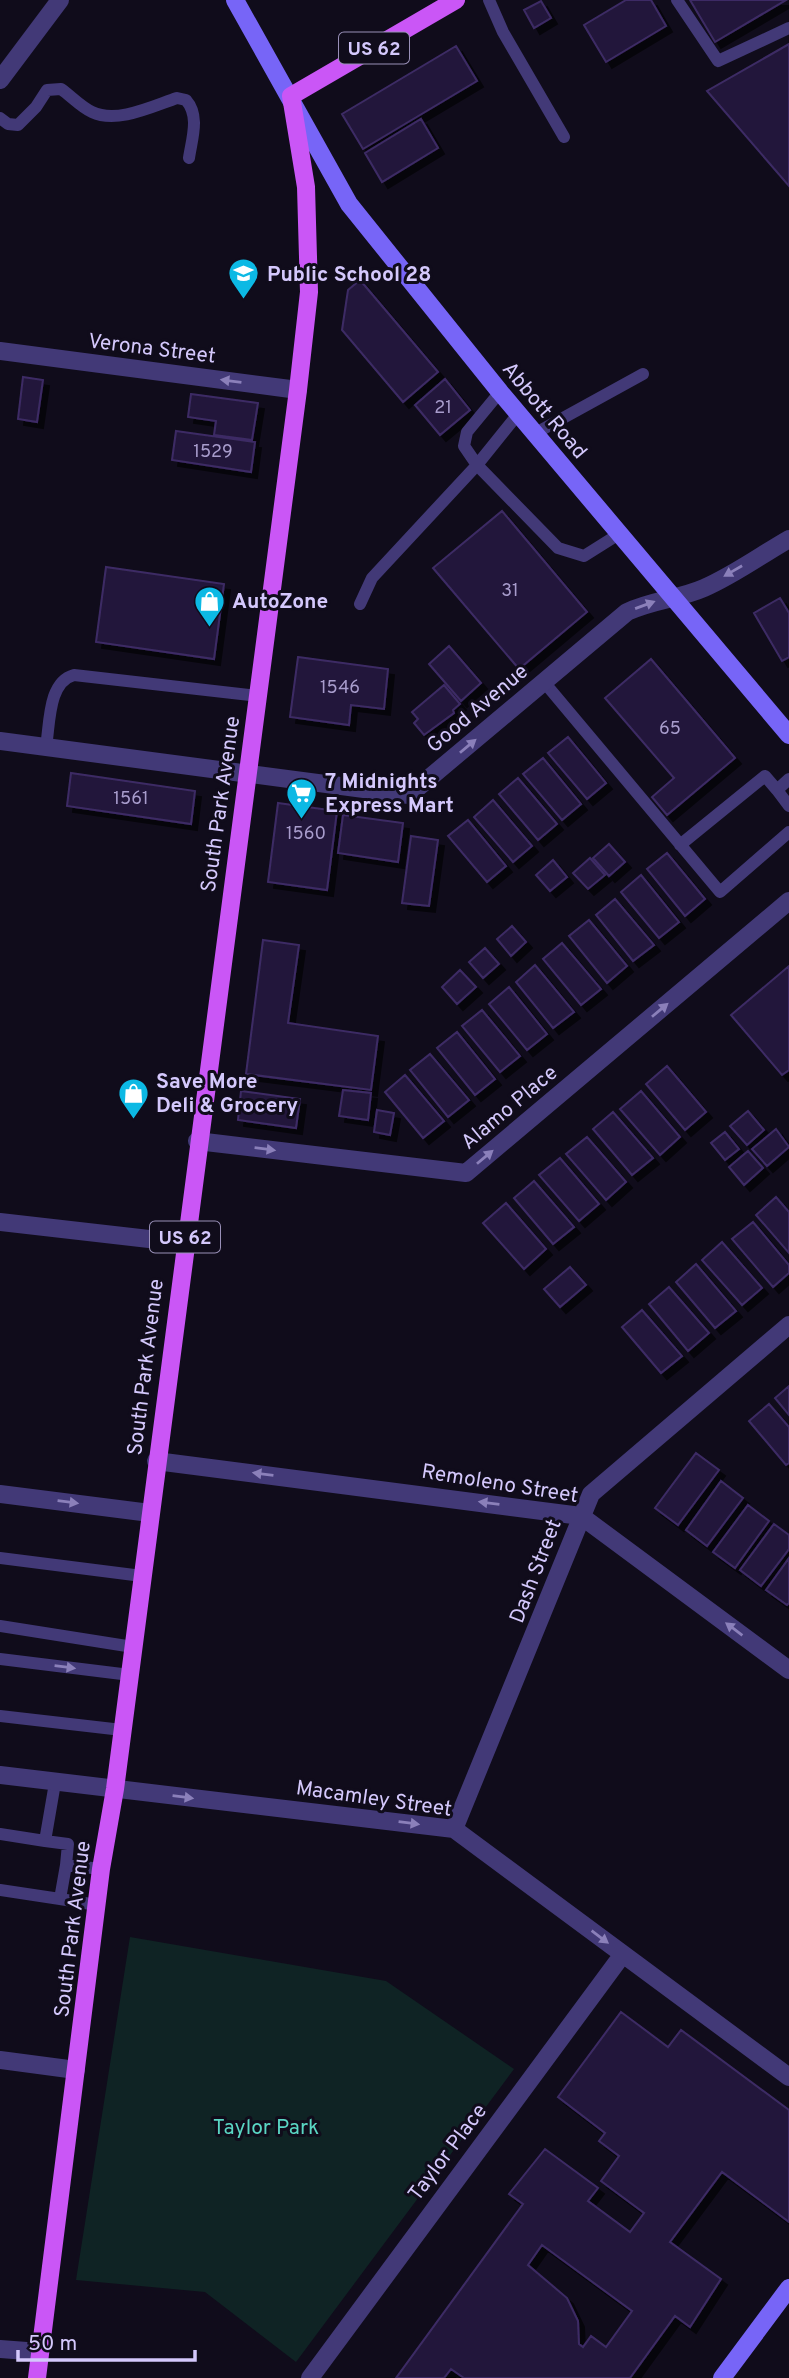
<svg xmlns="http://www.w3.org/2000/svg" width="789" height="2378" viewBox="0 0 789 2378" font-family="Overpass,sans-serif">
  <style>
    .green { fill: #0f2324 }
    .building { fill: #23193a; stroke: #3d2c65; stroke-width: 2; fill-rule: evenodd; filter: url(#shadow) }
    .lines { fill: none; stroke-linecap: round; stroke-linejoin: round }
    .lane { stroke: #423977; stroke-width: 12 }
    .street { stroke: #423977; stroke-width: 18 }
    .secondary { stroke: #7765f7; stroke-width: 18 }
    .primary { stroke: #ca56f6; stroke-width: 18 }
    .oneway { fill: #8b80ba }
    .labels { text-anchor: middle; stroke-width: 6; stroke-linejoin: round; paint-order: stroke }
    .number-label { font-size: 18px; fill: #a89ccc }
    .shield { fill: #100c1b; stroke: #9990b8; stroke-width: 2 }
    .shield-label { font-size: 19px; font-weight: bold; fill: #d4c8fc }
    .poi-label { font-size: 21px; font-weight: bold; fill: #d4c8fc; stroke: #100c1b; text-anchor: start }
    .street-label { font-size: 21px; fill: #d4c8fc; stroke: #100c1b }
    .park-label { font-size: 21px; fill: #5ad6c4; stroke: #100c1b }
  </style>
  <defs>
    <filter id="shadow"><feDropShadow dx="6" dy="6" stdDeviation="0" flood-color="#0009"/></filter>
  </defs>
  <rect width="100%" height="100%" fill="#100c1b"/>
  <path class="green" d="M130,1937L386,1981L514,2069L296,2362L205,2292L76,2280Z"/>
  <path class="building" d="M626,0H651L666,26L606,62L584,25Z
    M690,0H786L715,42Z
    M541,1L551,18L534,28L524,10Z
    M789,44V186L707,91Z
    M456,46L477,81L363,149L342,114Z
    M421,119L438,148L382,182L365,153Z
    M360,280L438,372L403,402L342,330L348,290Z
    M23,377L43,380L37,422L18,419Z
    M445,379L470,410L440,435L415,405Z
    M191,394L258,403L252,440L214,435L216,421L188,417Z
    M176,431L255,442L251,472L172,460Z
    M502,511L587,612L519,669L433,568Z
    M106,567L224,584L214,659L96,642Z
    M780,598L789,613V657L782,661L754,613Z
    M449,646L481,683L461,701L429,664Z
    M298,657L388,669L384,709L351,705L349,725L290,717Z
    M651,659L735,758L667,815L652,797L674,778L605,698Z
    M444,685L460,704L453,710L454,713L424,735L414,723L418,719L412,712Z
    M568,737L606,783L587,799L548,753Z
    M543,758L581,804L562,820L523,774Z
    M71,773L195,791L191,824L67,806Z
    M518,778L557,824L538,840L499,794Z
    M493,800L532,846L513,862L474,817Z
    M278,803L337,811L327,890L268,882Z
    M343,815L403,823L398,862L338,853Z
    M468,820L506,866L487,882L448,836Z
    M411,836L438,840L429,906L402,903Z
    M609,844L625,862L609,876L593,858Z
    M667,853L705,899L685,916L647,869Z
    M590,858L605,875L588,889L573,873Z
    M553,860L567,877L550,891L536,875Z
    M641,875L679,922L659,938L621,892Z
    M615,899L654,945L633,961L596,915Z
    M589,920L627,966L607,983L569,936Z
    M512,926L526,942L511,956L497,939Z
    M263,940L299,945L288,1023L378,1036L371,1090L246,1074Z
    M562,943L601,989L581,1005L543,959Z
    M485,948L499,964L483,978L469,962Z
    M535,965L574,1012L553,1028L516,982Z
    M789,966V1070L782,1075L731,1015Z
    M460,970L476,987L457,1004L442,987Z
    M509,987L547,1034L527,1050L489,1004Z
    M482,1010L520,1056L500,1072L462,1026Z
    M457,1032L495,1079L475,1095L437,1048Z
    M430,1054L469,1100L448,1117L410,1070Z
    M667,1066L706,1112L685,1130L646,1084Z
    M405,1075L444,1121L423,1138L385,1092Z
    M343,1090L371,1093L368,1120L339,1116Z
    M241,1091L300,1099L296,1128L238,1120Z
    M641,1091L680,1137L660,1155L620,1109Z
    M377,1110L394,1113L390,1135L374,1132Z
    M748,1111L764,1130L747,1145L730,1126Z
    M613,1112L653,1158L632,1175L593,1129Z
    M776,1129L789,1147L767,1166L752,1149Z
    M725,1132L739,1149L725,1160L711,1143Z
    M587,1137L626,1182L606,1200L566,1154Z
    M748,1151L763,1168L744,1185L729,1167Z
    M560,1158L599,1204L579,1221L539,1175Z
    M534,1181L574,1227L553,1244L514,1198Z
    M776,1197L789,1212V1253L756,1215Z
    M506,1203L546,1249L524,1269L483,1223Z
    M753,1222L789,1265V1273L773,1287L732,1239Z
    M722,1242L762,1288L742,1305L702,1260Z
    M696,1264L736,1311L715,1328L676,1282Z
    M570,1267L586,1285L560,1307L544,1289Z
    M669,1287L709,1333L688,1351L649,1304Z
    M642,1310L682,1356L661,1373L622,1327Z
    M789,1386V1415L775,1398Z
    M769,1404L789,1427V1463L786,1465L749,1421Z
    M696,1453L719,1470L678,1525L655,1508Z
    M721,1481L743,1498L707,1546L686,1530Z
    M748,1505L769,1521L735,1568L713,1552Z
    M774,1524L789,1535V1549L761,1586L740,1570Z
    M789,1558V1603L787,1605L766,1590Z
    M621,2012L668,2047L681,2030L789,2110V2222L722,2172L670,2242L721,2279L690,2327L675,2316L630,2378H464L451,2369L444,2378H396L523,2204L509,2194L545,2149L598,2188L588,2201L630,2232L644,2213L601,2181L619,2156L599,2141L605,2133L558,2097ZM542,2245L632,2311L606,2347L591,2336L583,2347L579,2344L578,2321L567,2298L528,2265Z"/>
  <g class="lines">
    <path class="lane" d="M489,0L503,32L564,137
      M677,0L718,61L789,28
      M0,118L8,124L18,125L36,107L47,90L61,89C71,96 81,107 92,112C117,124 153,106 177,98L186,100C200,116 192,138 189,158
      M500,392L467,432L464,446L477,465L518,414
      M534,434L643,374
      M360,604L372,578L477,465L558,548L584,556L619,534
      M544,682L720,892L789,832
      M46,747C50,723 48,682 74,675L258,696
      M789,779L777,790L789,806
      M680,845L765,776L777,790
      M0,1558L142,1576
      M0,1626L133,1647
      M0,1659L130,1675
      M0,1716L122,1730
      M0,1834L45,1841L55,1783
      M45,1841L68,1844L66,1865
      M0,1890L60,1899L66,1865L101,1869
      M60,1899L97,1905"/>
    <path class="street" d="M0,80L60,0
      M0,351L298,390
      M0,741L409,795L627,612C652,600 679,599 704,588C734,575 761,555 789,539
      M197,1141L466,1173L789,901
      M0,1222L184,1243
      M156,1461L581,1516L789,1670
      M0,1494L150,1513
      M0,1775L454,1829L789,2077
      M454,1829L591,1494L789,1325
      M0,2060L76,2070
      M0,2349L40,2352
      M310,2378L623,1954"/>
    <path class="secondary" d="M235,0L349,204L500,392L789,735
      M722,2378L789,2288"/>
    <path class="primary" d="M37,2378L101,1869L115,1789L298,390L309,292L306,187L291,96L456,0"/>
  </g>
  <defs><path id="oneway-solid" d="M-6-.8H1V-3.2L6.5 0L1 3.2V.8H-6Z" transform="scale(1.75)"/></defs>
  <g class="oneway">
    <use href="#oneway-solid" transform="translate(231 381) rotate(-173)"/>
    <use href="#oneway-solid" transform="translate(733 571) rotate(150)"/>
    <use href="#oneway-solid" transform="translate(645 605) rotate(-20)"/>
    <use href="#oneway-solid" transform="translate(468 746) rotate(-40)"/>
    <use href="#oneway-solid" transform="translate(660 1010) rotate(-40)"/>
    <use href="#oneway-solid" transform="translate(265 1149) rotate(7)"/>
    <use href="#oneway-solid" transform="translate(485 1157) rotate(-40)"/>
    <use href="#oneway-solid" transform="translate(263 1474) rotate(-173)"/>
    <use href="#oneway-solid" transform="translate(68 1502) rotate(7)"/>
    <use href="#oneway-solid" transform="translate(489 1503) rotate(-173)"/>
    <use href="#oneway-solid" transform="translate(734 1629) rotate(-143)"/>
    <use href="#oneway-solid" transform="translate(65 1667) rotate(7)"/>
    <use href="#oneway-solid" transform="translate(183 1797) rotate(7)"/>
    <use href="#oneway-solid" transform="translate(409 1823) rotate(7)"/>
    <use href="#oneway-solid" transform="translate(600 1937) rotate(37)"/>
  </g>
  <defs>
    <symbol id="school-pin" viewBox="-11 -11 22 30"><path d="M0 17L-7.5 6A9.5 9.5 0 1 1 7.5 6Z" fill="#0cb9e4" stroke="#100c1b"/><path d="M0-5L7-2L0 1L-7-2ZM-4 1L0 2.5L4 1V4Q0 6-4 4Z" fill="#fff"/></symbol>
    <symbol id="shop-pin" viewBox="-11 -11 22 30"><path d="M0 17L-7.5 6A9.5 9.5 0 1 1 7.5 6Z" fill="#0cb9e4" stroke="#100c1b"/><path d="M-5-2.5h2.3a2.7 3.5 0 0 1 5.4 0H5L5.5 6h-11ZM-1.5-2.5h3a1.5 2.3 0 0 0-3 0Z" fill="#fff"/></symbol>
    <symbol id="supermarket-pin" viewBox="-11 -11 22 30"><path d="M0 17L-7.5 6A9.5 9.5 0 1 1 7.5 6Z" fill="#0cb9e4" stroke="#100c1b"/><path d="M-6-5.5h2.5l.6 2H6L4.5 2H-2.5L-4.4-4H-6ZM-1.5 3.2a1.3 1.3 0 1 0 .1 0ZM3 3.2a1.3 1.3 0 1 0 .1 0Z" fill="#fff"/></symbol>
  </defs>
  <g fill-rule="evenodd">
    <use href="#school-pin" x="226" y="256" width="35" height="47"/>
    <use href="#shop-pin" x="192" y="584" width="35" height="47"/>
    <use href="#supermarket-pin" x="284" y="776" width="35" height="47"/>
    <use href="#shop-pin" x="116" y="1076" width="35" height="47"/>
  </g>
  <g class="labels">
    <g class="number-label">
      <text x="443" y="413">21</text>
      <text x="213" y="457">1529</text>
      <text x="510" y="596">31</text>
      <text x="340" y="693">1546</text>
      <text x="670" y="734">65</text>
      <text x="131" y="804">1561</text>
      <text x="306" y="839">1560</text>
    </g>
    <g class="shield">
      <rect x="339" y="32.5" width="70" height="31" rx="5"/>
      <rect x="150" y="1221.5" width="70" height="31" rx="5"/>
    </g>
    <g class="shield-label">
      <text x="374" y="55">US 62</text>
      <text x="185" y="1244">US 62</text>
    </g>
    <g class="poi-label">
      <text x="267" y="281">Public School 28</text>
      <text x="232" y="608">AutoZone</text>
      <text x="325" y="788">7 Midnights<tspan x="325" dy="24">Express Mart</tspan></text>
      <text x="156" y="1088">Save More<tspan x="156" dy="24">Deli &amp; Grocery</tspan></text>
    </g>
    <g class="street-label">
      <text transform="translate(152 348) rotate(7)" y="7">Verona Street</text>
      <text transform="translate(545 410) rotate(50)" y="7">Abbott Road</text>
      <text transform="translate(477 708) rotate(-40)" y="7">Good Avenue</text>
      <text transform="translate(220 804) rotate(-82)" y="7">South Park Avenue</text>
      <text transform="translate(509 1107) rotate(-40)" y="7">Alamo Place</text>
      <text transform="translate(145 1367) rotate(-83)" y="7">South Park Avenue</text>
      <text transform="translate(500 1483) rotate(9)" y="7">Remoleno Street</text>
      <text transform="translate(535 1571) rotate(-69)" y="7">Dash Street</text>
      <text transform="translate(374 1798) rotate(8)" y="7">Macamley Street</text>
      <text transform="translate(72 1929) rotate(-83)" y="7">South Park Avenue</text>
      <text transform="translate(447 2152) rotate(-53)" y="7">Taylor Place</text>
    </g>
    <g class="park-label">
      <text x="266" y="2134">Taylor Park</text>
    </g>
  </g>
  <path d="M18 2350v10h177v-10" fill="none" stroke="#d4c8fc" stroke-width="3.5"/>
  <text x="28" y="2350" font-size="21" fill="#d4c8fc" stroke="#100c1b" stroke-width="5" paint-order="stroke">50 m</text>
</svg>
